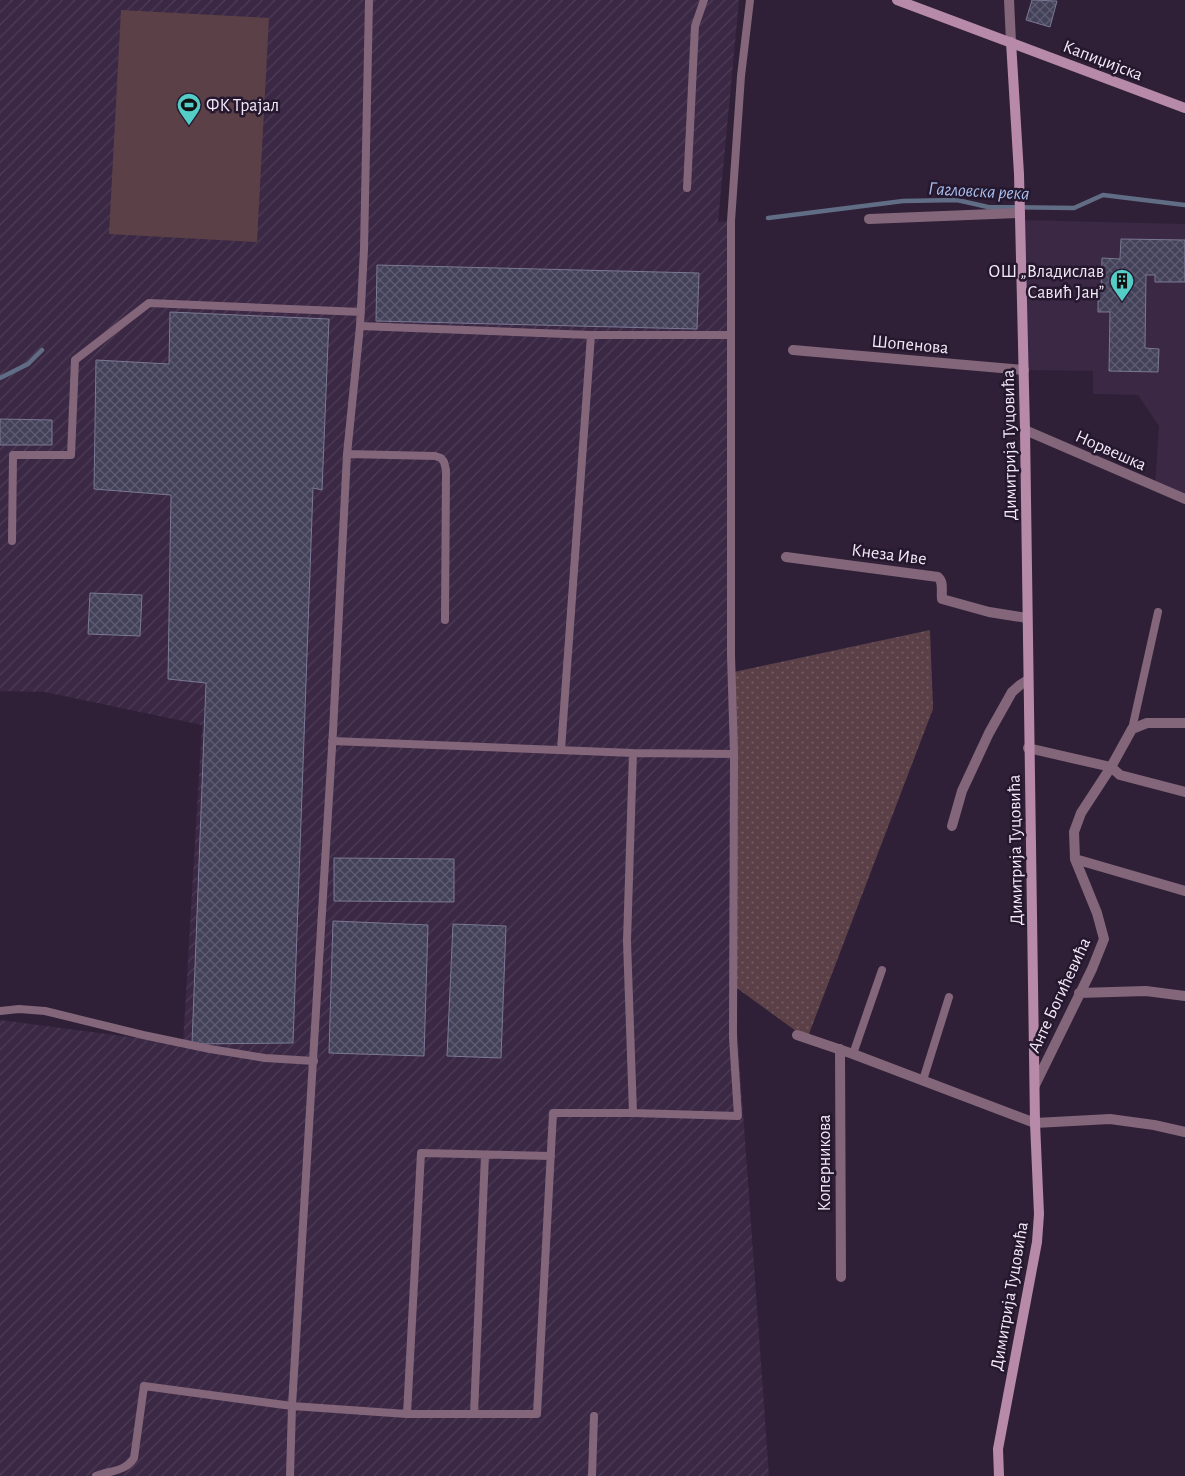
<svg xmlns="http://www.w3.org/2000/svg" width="1185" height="1476" viewBox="0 0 1185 1476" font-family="'Alegreya Sans',sans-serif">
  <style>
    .built { fill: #3b2844 }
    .industrial { fill: url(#industrial-furrows) }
    .green { fill: url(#green-dots) }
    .pitch { fill: #5b4147 }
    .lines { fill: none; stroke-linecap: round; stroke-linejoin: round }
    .stream { stroke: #606d85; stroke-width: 4.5 }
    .building { fill: url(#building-cross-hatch); stroke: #7a7895 }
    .lane { stroke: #83667a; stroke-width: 8 }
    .street { stroke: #83667a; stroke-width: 10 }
    .secondary { stroke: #b78aa9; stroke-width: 10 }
    .labels { text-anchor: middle; stroke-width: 5; stroke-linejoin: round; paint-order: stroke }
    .street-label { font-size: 18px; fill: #f2e9f8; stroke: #25172d }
    .poi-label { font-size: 18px; fill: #f2e9f8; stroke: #25172d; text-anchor: start }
    .water-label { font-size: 19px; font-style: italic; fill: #a7beed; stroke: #25172d }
  </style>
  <defs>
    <pattern id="industrial-furrows" width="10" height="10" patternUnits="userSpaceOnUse" patternTransform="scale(1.25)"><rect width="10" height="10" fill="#3b2844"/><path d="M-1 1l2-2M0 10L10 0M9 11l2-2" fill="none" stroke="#4e3d56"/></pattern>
    <pattern id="green-dots" width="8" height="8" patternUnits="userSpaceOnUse" patternTransform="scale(1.25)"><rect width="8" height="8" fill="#5b4147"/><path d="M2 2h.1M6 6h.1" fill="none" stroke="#735c62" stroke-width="1.8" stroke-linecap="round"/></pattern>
    <pattern id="building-cross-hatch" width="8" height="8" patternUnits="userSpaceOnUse" patternTransform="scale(1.25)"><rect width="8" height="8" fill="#44425a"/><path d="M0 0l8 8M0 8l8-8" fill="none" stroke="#5f5d72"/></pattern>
  </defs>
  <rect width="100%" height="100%" fill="#2f2037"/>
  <path class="built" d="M1020,220L1185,224V499L1155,487L1159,426L1138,395L1093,394V371L1024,370Z"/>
  <path class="industrial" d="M0,0H739L718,222L731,221L734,986L769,1476H0V1020L183,1044L202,725L45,692L0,691Z"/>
  <path class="green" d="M930,630L933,709L807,1039L734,986V672Z"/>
  <path class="pitch" d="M121,10L269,18L257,242L109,234Z"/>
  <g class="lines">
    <path class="stream" d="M768,218L903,201L957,200L988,207L1074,208L1103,195L1185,205
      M0,378L28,364L42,350"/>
  </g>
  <path class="building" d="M1032,0L1057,1L1050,27L1026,20Z
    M1121,239L1185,240V282H1155V275H1146L1145,348L1159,349L1158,372L1109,371L1110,312H1098V291H1101L1102,258L1120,259Z
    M377,265L699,273L697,329L376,321Z
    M170,312L329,319L322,490L313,488L293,1043L192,1044L206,683L168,679L171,495L94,489L96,360L169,364Z
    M0,419L52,420V445H0Z
    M90,593L142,595L140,636L88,634Z
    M334,858L454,859V902L334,901Z
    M333,921L428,925L424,1056L329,1053Z
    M453,924L506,926L501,1058L447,1056Z"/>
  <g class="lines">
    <path class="lane" d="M369,0L364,249L360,326L347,454L333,731L292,1406L407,1414H537L553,1113H633
      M687,188L695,26L704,0
      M360,326L591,335H730
      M347,454L435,456L441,458L444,462L446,470L445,620
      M12,541L13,455H71L75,360L149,303L361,312
      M1132,729L1158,612
      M332,741L633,753L734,754
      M561,750L591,335
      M633,753L627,941L633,1113L738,1116L733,1038L734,754L731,655V221L741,76L750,0
      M0,1011L19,1009L45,1011L143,1035L210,1049L265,1058L314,1061
      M853,1054L882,970
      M923,1080L949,997
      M407,1414L421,1153L551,1156
      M474,1414L485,1155
      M96,1476C111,1470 125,1472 134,1458L144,1386L292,1406L290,1476
      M592,1476L594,1416"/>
    <path class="street" d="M1009,0L1011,42
      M869,219L1020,213
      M793,350L1024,370
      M1025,430L1185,499
      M786,557L938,577C944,582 941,591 942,599L989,612L1027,618
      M1028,748L1111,767
      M1111,767L1120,775L1185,792
      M952,826L962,791L989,733L1012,692L1020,685L1028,680
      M1075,859L1185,891
      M1079,993L1146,991L1185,996
      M797,1035L853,1054L1035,1123L1110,1119L1154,1125L1185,1132
      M840,1049L841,1277
      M1035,1085L1092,969L1104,939L1097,913L1075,859L1074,832L1081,813L1111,767L1132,729L1147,723H1185"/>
    <path class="secondary" d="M897,0L1185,108
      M999,1476L998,1449L1037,1242L1039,1214L1035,1123L1025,430L1019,174L1011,42"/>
  </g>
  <defs>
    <symbol id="stadium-pin" viewBox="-11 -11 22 30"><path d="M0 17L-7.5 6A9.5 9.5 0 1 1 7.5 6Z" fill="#54cdc7" stroke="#25172d"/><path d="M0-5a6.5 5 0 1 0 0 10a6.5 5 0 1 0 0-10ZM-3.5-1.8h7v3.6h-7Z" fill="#111"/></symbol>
    <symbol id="building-pin" viewBox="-11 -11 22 30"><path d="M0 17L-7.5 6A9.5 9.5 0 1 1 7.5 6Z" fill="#54cdc7" stroke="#25172d"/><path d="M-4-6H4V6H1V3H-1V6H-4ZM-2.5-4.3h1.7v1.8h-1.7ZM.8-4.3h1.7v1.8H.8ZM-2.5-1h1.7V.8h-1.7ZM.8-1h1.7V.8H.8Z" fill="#111"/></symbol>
  </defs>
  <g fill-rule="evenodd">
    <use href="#stadium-pin" x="175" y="91" width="28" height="38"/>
    <use href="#building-pin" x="1108" y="267" width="28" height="38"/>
  </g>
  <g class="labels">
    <g class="street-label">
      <text transform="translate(1103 60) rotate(21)" y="6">Капиџијска</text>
      <text transform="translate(910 344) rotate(5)" y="6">Шопенова</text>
      <text transform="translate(1009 445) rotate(-91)" y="6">Димитрија Туцовића</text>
      <text transform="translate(1111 450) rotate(24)" y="6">Норвешка</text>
      <text transform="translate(889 554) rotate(7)" y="6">Кнеза Иве</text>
      <text transform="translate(1015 850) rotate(-91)" y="6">Димитрија Туцовића</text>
      <text transform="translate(1059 995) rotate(-65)" y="6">Анте Богићевића</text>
      <text transform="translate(824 1163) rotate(-90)" y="6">Коперникова</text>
      <text transform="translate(1009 1296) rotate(-80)" y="6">Димитрија Туцовића</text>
    </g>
    <g class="poi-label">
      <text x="206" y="111">ФК Трајал</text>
      <text x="1104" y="277" text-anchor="end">ОШ „Владислав<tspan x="1104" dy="21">Савић Јан”</tspan></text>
    </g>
    <g class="water-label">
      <text transform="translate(979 190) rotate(3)" y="7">Гагловска река</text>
    </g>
  </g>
</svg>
